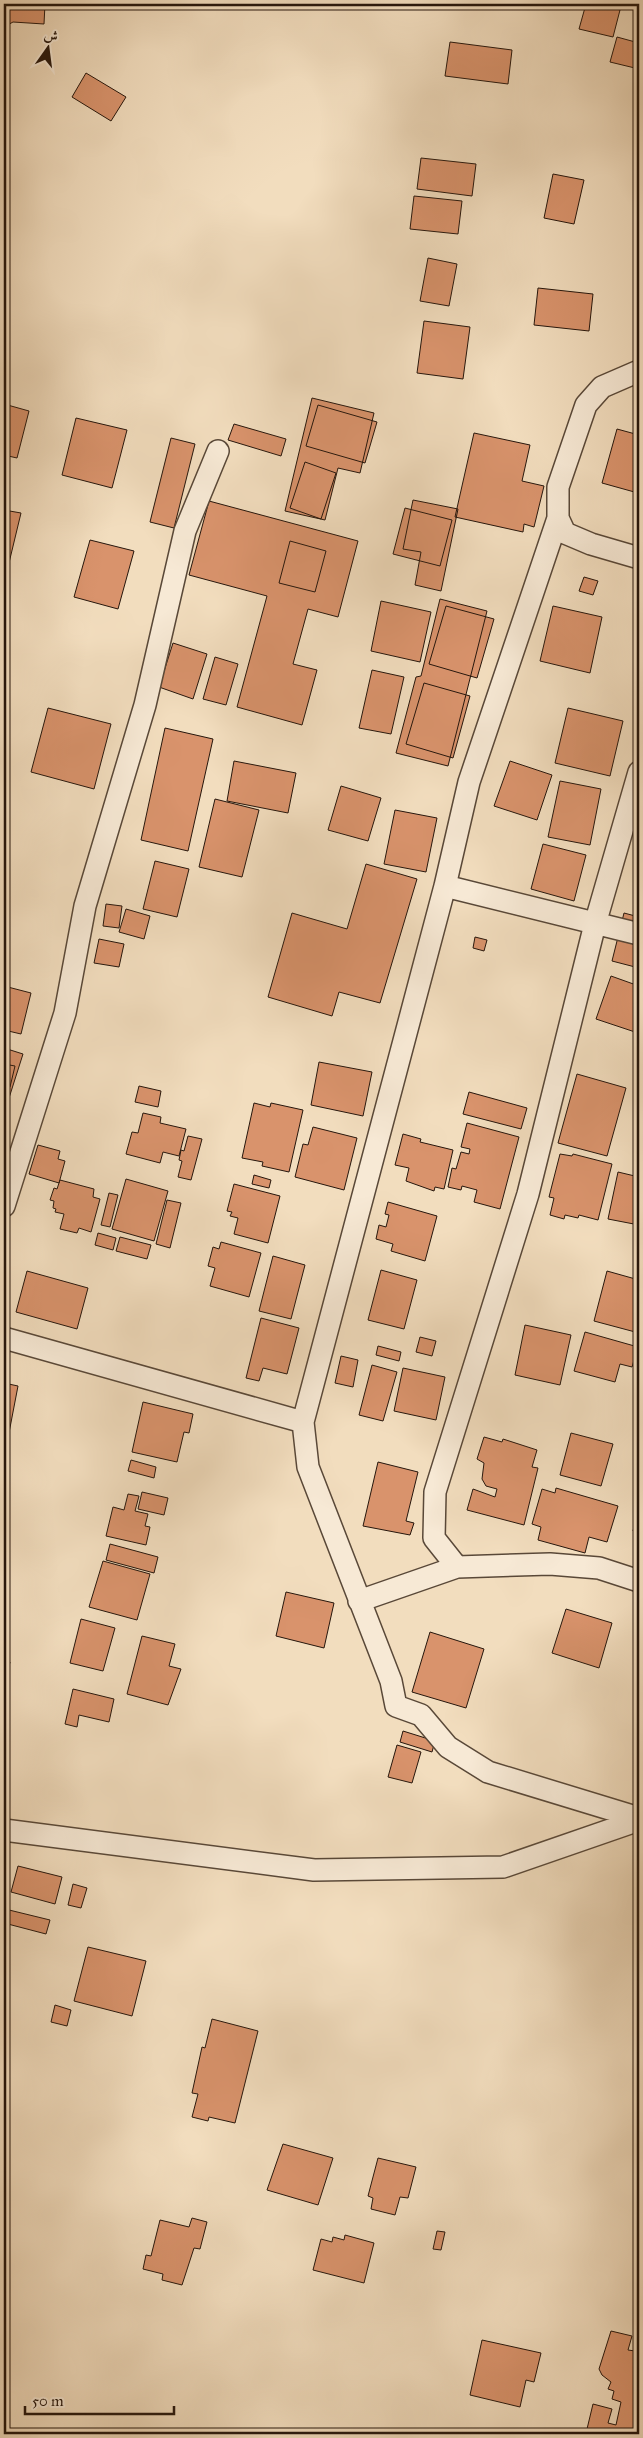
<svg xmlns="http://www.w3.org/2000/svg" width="643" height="2438" viewBox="0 0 643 2438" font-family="'IM FELL Great Primer',Amiri,serif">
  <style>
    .building { fill: #d9936c; stroke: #26160c }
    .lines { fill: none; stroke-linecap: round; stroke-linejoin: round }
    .minor-casing { stroke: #594838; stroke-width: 24 }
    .minor { stroke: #f7e9d5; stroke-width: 21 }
  </style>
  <rect width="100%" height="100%" fill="#f2ddbe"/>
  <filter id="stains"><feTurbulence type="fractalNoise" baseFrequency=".004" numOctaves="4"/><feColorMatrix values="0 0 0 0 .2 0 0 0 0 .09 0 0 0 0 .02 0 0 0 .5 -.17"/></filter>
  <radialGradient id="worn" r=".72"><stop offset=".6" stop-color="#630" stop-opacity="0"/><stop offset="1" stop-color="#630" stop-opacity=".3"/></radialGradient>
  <path class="building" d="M4,4H45L44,24L13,22L4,27Z
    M586,4H597L620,10L613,37L579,29Z
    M617,37L639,43V69L610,62Z
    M450,42L512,50L508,84L445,76Z
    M86,73L126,97L111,121L72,97Z
    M639,108V136L634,135Z
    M421,158L476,164L472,196L417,189Z
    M553,174L584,180L574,224L544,218Z
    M414,196L462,201L458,234L410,229Z
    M428,258L457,264L449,306L420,301Z
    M538,288L593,294L589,331L534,325Z
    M424,321L470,327L463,379L417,373Z
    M312,398L374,413L360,473L338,468L325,520L285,511Z
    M4,404L29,411L17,458L4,455Z
    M318,405L377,422L365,463L306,446Z
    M76,418L127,430L112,488L62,475Z
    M234,424L286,439L281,456L228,440Z
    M617,429L639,435L638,493L602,483Z
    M474,433L530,445L522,481L544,486L534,527L524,524L523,532L455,517Z
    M171,438L195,444L174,528L150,522Z
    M305,462L336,473L321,519L290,508Z
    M413,500L458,509L441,591L415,585L421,552L403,549Z
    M209,501L358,541L338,617L308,609L293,664L317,670L302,725L237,707L267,596L189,575Z
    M405,508L452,520L440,566L393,554Z
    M4,510L21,513L8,567L4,566Z
    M90,540L134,551L118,609L74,597Z
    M290,541L326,551L315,592L279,583Z
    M584,577L598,581L593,595L579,591Z
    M440,599L487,611L448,766L396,753L416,677L421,676Z
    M381,601L431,612L420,662L371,651Z
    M446,606L494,619L477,678L429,664Z
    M553,606L602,617L590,673L540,661Z
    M173,643L207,654L193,699L159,687Z
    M215,657L238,664L226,705L203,699Z
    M372,670L404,677L391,734L359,728Z
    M424,683L470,696L453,758L406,744Z
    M48,708L111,724L94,789L31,772Z
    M568,708L623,721L610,776L555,763Z
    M165,728L213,739L188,851L141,840Z
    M234,761L296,773L288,813L227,801Z
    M510,761L552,775L537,820L494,806Z
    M560,781L601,789L590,845L548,837Z
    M341,786L381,798L368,841L328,830Z
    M215,799L259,810L242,877L199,867Z
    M395,810L437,818L426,872L384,864Z
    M543,844L586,855L574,901L531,889Z
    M155,861L189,869L177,917L143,909Z
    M366,864L417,879L380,1003L339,992L332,1016L268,997L292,913L347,929Z
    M106,904L122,906L119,928L103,926Z
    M126,909L150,916L144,939L119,932Z
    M624,913L639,917V968L612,961Z
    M475,937L487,940L484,951L473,948Z
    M99,939L124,944L119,967L94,963Z
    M611,976L639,986L638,1033L596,1019Z
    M4,986L31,993L21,1034L4,1030Z
    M4,1048L23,1054L9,1098L4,1096Z
    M319,1062L372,1072L363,1116L311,1105Z
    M4,1064L15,1066L10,1087L4,1086Z
    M577,1074L626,1088L607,1156L558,1143Z
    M139,1086L161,1091L158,1107L135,1102Z
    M469,1092L527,1108L521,1129L463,1114Z
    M4,1101L9,1103L4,1121Z
    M254,1103L270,1107L271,1103L303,1110L289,1172L262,1166L263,1162L242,1158Z
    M143,1113L161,1117L160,1123L186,1129L179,1156L163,1152L160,1163L126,1154L132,1132L138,1133Z
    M467,1123L519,1137L500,1209L474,1202L477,1190L462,1186L461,1190L448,1187L452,1168L456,1169L461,1152L469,1154L470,1149L461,1147Z
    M313,1127L357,1138L344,1190L295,1177L303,1144L308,1145Z
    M403,1134L421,1139L420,1142L453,1150L444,1189L435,1187L434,1191L406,1181L409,1168L395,1165Z
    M188,1136L202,1139L191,1180L178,1177L182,1161L179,1160L181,1150L184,1151Z
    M38,1145L60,1151L58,1159L65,1161L59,1183L29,1174Z
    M560,1154L572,1156L573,1154L612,1164L598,1220L579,1215L578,1218L565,1215L564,1219L550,1215L554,1198L549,1197Z
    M618,1172L639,1177V1225L608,1219Z
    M254,1175L271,1180L269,1188L252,1184Z
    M126,1179L168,1191L154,1241L112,1229Z
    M60,1180L94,1189L93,1197L100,1199L91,1232L79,1228L77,1233L60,1229L64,1214L55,1212L56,1209L53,1208L54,1201L50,1200L54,1188L57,1189Z
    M234,1184L280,1196L268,1243L234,1234L238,1218L230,1216L232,1212L227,1211Z
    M109,1193L118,1195L110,1227L101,1225Z
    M167,1200L181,1203L170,1248L156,1244Z
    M388,1202L437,1216L425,1261L391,1251L393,1244L376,1239L379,1225L386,1227L389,1215L385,1214Z
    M98,1233L116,1238L113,1250L95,1245Z
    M120,1237L151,1245L147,1259L116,1251Z
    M221,1242L261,1253L249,1297L210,1286L215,1268L208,1266L213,1247L219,1249Z
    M273,1256L305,1265L291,1319L259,1311Z
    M381,1270L417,1280L404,1329L368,1320Z
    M27,1271L88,1288L77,1329L16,1312Z
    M607,1271L639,1280V1333L594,1321Z
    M261,1318L299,1328L287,1374L263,1368L259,1381L246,1378Z
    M525,1325L571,1335L560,1385L515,1375Z
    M585,1332L638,1347L632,1367L620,1364L615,1382L574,1371Z
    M420,1337L436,1341L432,1356L416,1352Z
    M378,1346L401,1352L399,1361L376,1355Z
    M341,1356L358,1360L353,1387L335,1383Z
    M372,1365L397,1372L383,1421L359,1415Z
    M403,1368L445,1377L436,1420L394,1411Z
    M4,1383L18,1386L8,1438L4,1437Z
    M143,1402L193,1414L189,1433L184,1432L177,1462L132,1452Z
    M571,1433L613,1444L601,1486L560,1475Z
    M484,1437L502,1442L503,1439L537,1450L532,1467L538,1468L524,1525L467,1510L473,1489L495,1497L497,1489L486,1486L482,1479L484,1463L477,1459Z
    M131,1460L156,1467L154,1478L128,1471Z
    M378,1462L418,1472L406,1521L414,1523L410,1535L363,1526Z
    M556,1488L618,1506L607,1542L589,1537L585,1553L538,1540L541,1527L532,1524L542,1489L555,1493Z
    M142,1492L168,1498L164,1515L138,1509Z
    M128,1494L139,1496L135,1511L148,1514L145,1526L150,1527L146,1545L106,1536L113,1507L124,1510Z
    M639,1507V1532L633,1531Z
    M110,1544L158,1557L154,1573L106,1560Z
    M103,1561L150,1574L137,1620L89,1607Z
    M286,1592L334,1603L324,1648L276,1636Z
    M566,1609L612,1623L599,1668L552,1653Z
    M81,1619L115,1628L103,1671L70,1663Z
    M430,1632L484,1649L466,1708L412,1692Z
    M142,1636L175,1644L169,1666L181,1669L168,1705L127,1694Z
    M4,1651L7,1652L5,1661L10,1662L7,1674L4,1673Z
    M73,1689L114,1699L109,1722L79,1715L77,1727L65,1724Z
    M403,1731L435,1741L432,1752L400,1742Z
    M397,1745L421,1752L412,1783L388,1777Z
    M18,1866L62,1877L55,1904L11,1892Z
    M73,1884L87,1888L81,1908L68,1905Z
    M5,1909L50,1920L46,1934L4,1923Z
    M88,1947L146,1961L132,2016L74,2001Z
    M55,2005L71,2010L67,2026L51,2022Z
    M212,2019L258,2031L235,2123L209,2117L208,2121L192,2117L198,2094L192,2093L202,2047L205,2048Z
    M283,2144L333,2158L318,2205L267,2190Z
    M378,2158L416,2167L408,2198L400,2197L395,2215L371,2209L373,2198L368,2196Z
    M639,2203V2238L636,2237L639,2225L634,2224Z
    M192,2218L207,2222L200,2249L194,2248L182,2285L162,2280L163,2274L143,2269L146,2255L151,2256L160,2220L189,2227Z
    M437,2231L445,2232L441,2250L433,2249Z
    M345,2235L374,2243L364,2283L313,2270L321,2239L332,2242L333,2237L344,2240Z
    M611,2331L632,2336L628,2350L635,2351L639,2335L638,2434H582L587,2429L593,2404L612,2409L608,2423L616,2425L621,2402L612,2399L614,2391L608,2389L611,2382L602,2375L599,2369Z
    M482,2340L541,2353L534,2382L526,2380L520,2407L470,2395Z"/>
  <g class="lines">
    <defs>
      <path id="minor" d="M639,371L602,387L586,405L558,487V518L565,533L591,544L639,558
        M558,518L469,782L445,886L303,1422L308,1467L391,1681L396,1706L421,1715L448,1747L488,1772L639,1818
        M639,772L595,924L528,1194L435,1492L434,1538L457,1567L550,1564L599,1568L639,1581
        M445,886L639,934
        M4,1206L65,1013L85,906L145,705L185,531L218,451
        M4,1338L303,1422
        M359,1601L457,1567
        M4,1830L314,1870L503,1867L639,1820"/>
    </defs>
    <use href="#minor" class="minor-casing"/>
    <use href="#minor" class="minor"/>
  </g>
  <rect width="643" height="2438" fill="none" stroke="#f2ddbe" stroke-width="20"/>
  <rect x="5" y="5" width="633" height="2428" fill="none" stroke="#26160c" stroke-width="2.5"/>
  <rect x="10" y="10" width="623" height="2418" fill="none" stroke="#26160c"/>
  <g transform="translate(48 48) rotate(14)" stroke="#f7e9d5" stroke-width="4" paint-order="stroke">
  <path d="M0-4L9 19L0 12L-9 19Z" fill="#26160c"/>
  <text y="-8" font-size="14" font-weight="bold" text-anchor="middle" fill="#26160c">ش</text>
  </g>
  <path d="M25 2406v8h149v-8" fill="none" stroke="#26160c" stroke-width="2.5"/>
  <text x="32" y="2406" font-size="15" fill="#26160c" stroke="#f7e9d5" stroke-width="4" paint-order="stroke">50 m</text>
  <rect width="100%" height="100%" filter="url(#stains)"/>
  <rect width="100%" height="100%" fill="url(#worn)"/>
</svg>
